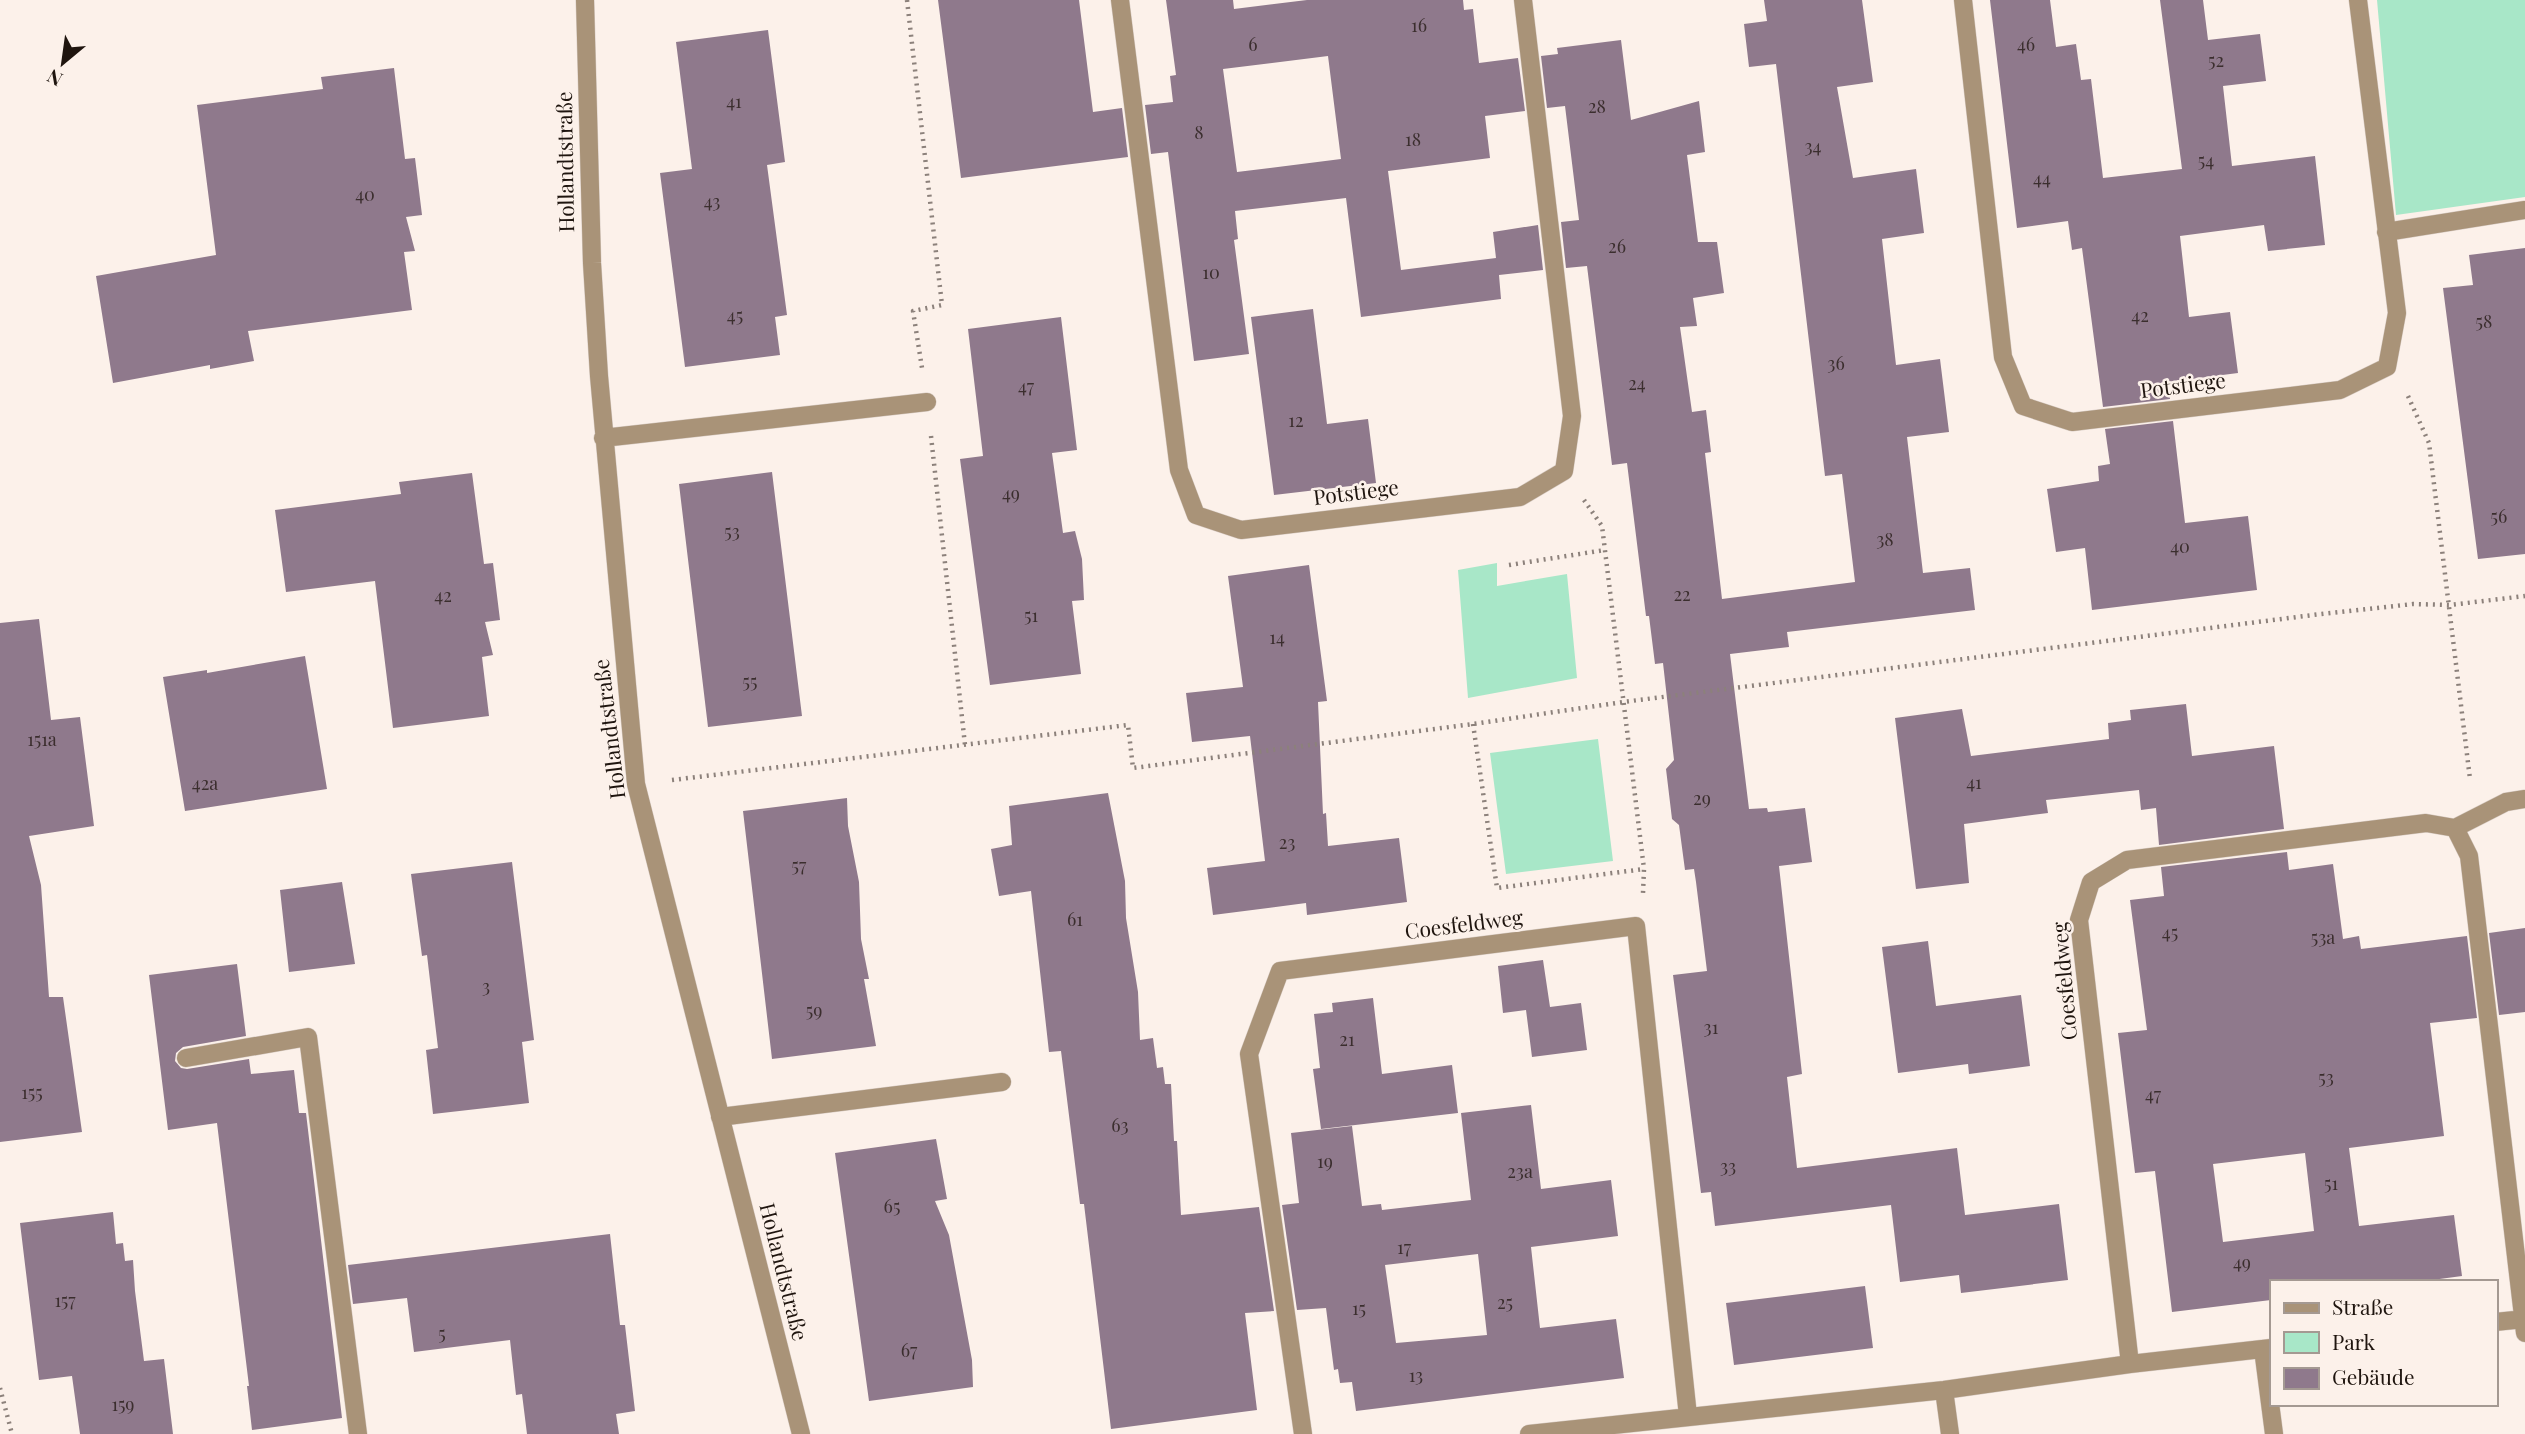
<svg xmlns="http://www.w3.org/2000/svg" width="2525" height="1434" viewBox="0 0 2525 1434" font-family="'Playfair Display',serif">
  <style>
    .green { fill: #a8e7c8 }
    .building { fill: #8f798c; fill-rule: evenodd }
    .lines { fill: none; stroke-linecap: round; stroke-linejoin: round }
    .minor-casing { stroke: #d9cec7; stroke-width: 19 }
    .path { stroke: #8c817b; stroke-width: 4.5; stroke-dasharray: 2 5; stroke-linecap: butt }
    .minor { stroke: #a99378; stroke-width: 18 }
    .labels { text-anchor: middle; stroke-width: 5; stroke-linejoin: round; paint-order: stroke }
    .number-label { font-size: 18px; fill: #3b2e2e }
    .street-label { font-size: 21px; fill: #1f150f; stroke: #fcf1ea }
  </style>
  <rect width="100%" height="100%" fill="#fcf1ea"/>
  <path class="green" d="M2377,0H2525V197L2396,215Z
    M1497,563V586L1567,574L1577,678L1468,698L1458,570Z
    M1598,739L1613,861L1506,874L1490,753Z"/>
  <path class="building" d="M938,0H1079L1093,112L1122,108L1128,157L961,178Z
    M1166,0H1233L1234,9L1307,0H1463L1464,10L1473,9L1479,63L1518,58L1525,111L1485,116L1490,158L1388,171L1401,270L1496,258L1493,232L1538,225L1543,270L1499,275L1501,299L1361,317L1346,198L1235,211L1238,239L1234,240L1249,354L1194,361L1168,152L1151,154L1145,105L1173,102L1170,76L1176,75ZM1328,56L1341,159L1237,172L1223,69Z
    M1764,0H1862L1873,82L1837,87L1853,178L1916,169L1924,233L1882,239L1896,365L1940,359L1949,432L1907,437L1923,573L1970,568L1975,610L1787,632L1789,647L1730,654L1749,809L1767,808L1768,812L1805,808L1812,862L1779,866L1802,1074L1787,1077L1797,1168L1957,1148L1965,1215L2059,1204L2068,1280L1961,1293L1959,1275L1900,1282L1891,1205L1715,1226L1711,1192L1701,1193L1673,975L1707,971L1696,882L1694,869L1685,870L1679,825L1672,819L1666,769L1674,760L1663,663L1655,664L1649,616H1646L1627,463L1612,465L1587,266L1566,268L1561,222L1579,220L1565,106L1547,108L1541,56L1558,54L1557,48L1621,40L1631,120L1699,101L1705,152L1687,155L1698,242H1717L1724,293L1693,298L1697,326L1680,327L1692,412L1706,410L1711,452L1705,453L1722,599L1855,582L1842,474L1825,476L1776,64L1749,67L1744,24L1767,21Z
    M1990,0H2050L2056,47L2076,44L2081,80L2091,79L2103,178L2182,169L2160,0H2203L2208,40L2260,34L2266,81L2223,86L2232,166L2315,156L2325,245L2268,251L2264,225L2180,236L2189,317L2230,312L2238,373L2168,382L2170,399L2103,407L2082,248L2072,250L2068,221L2017,228Z
    M768,30L785,162L767,165L787,315L775,317L780,355L685,367L660,173L692,169L676,42Z
    M394,68L405,159L415,158L422,215L406,217L415,251L404,252L412,310L248,331L254,361L210,369V365L113,383L96,276L216,255L197,105L323,89L321,77Z
    M2525,248V554L2478,559L2443,288L2473,285L2469,255Z
    M1313,309L1327,424L1368,419L1376,483L1274,495L1251,317Z
    M1061,317L1077,450L1052,453L1063,533L1075,531L1082,559L1084,600L1072,601L1081,674L990,685L960,459L983,456L968,329Z
    M2173,421L2185,523L2248,516L2257,590L2092,610L2085,548L2056,552L2047,489L2099,481L2098,466L2110,464L2105,429Z
    M772,472L802,716L708,727L679,484Z
    M472,473L484,564L493,563L500,620L485,622L493,655L482,657L489,716L393,728L375,581L286,592L275,510L401,494L399,482Z
    M1309,565L1327,701L1318,702L1323,814L1326,813L1328,846L1399,838L1407,902L1307,915L1306,903L1213,915L1207,868L1265,861L1250,736L1192,742L1186,693L1243,687L1228,576Z
    M39,619L51,720L80,717L94,826L29,836L41,885L49,997H63L82,1132L0,1142V623Z
    M305,656L327,789L185,811L163,677L207,670V673Z
    M2186,704L2192,756L2274,746L2284,829L2159,845L2156,808L2141,810L2139,790L2046,800L2048,813L1964,824L1969,883L1916,889L1895,718L1962,709L1971,756L2109,739L2108,723L2131,720L2130,710Z
    M1108,793L1125,881L1126,918L1138,992L1140,1040L1153,1038L1157,1068L1163,1067L1165,1084H1171L1174,1141H1177L1181,1215L1259,1207L1274,1311L1245,1313L1257,1410L1111,1429L1084,1204H1080L1061,1051L1049,1052L1031,891L999,896L991,849L1012,845L1009,806Z
    M847,798L848,826L859,882L861,939L869,979H864L876,1046L772,1059L743,811Z
    M2287,852L2289,870L2333,864L2343,939L2359,936L2361,949L2467,936L2477,1018L2430,1023L2444,1136L2349,1148L2359,1226L2454,1215L2462,1276L2417,1282H2271V1300L2172,1312L2155,1171L2135,1173L2118,1033L2147,1030L2130,900L2164,896L2161,867ZM2305,1153L2314,1231L2223,1242L2213,1164Z
    M512,862L534,1040L522,1042L529,1103L433,1114L426,1050L438,1048L427,955L422,956L411,874Z
    M342,882L355,964L289,972L280,890Z
    M2525,928V1012L2499,1015L2489,933Z
    M1928,941L1936,1006L2021,995L2030,1066L1969,1074L1968,1064L1898,1073L1882,947Z
    M1543,960L1550,1007L1581,1003L1587,1050L1532,1057L1526,1010L1503,1013L1498,966Z
    M237,964L246,1036L183,1047L176,1053L175,1061L181,1068L187,1069L249,1059L251,1074L294,1070L299,1113H306L342,1418L252,1430L247,1386H249L217,1123L168,1130L149,975Z
    M1373,998L1382,1074L1452,1065L1458,1113L1321,1129L1313,1069L1320,1068L1314,1014L1333,1012L1332,1003Z
    M1531,1105L1541,1189L1611,1180L1618,1236L1531,1247L1540,1328L1616,1319L1624,1378L1356,1411L1352,1382L1340,1383L1338,1369L1334,1370L1326,1308L1297,1310L1282,1205L1299,1203L1291,1133L1352,1126L1362,1206L1381,1204L1382,1210L1471,1200L1461,1113ZM1478,1254L1487,1335L1396,1343L1385,1265Z
    M936,1139L947,1199L935,1201L949,1235L972,1360L973,1387L869,1401L835,1153Z
    M113,1212L116,1244L123,1243L125,1261L133,1260L135,1291L144,1361L164,1359L173,1434H80L72,1376L39,1380L20,1223Z
    M610,1234L620,1325H625L635,1411L616,1414L619,1434H527L522,1394L516,1395L510,1340L414,1352L407,1298L353,1304L348,1265Z
    M1865,1286L1873,1348L1734,1365L1726,1303Z"/>
  <g class="lines">
    <defs>
      <path id="minor" d="M585,0L592,263L599,376L636,784L801,1434
        M1120,0L1179,470L1196,515L1241,530L1520,497L1564,471L1572,416L1523,0
        M1963,0L2003,357L2023,406L2072,422L2340,390L2387,367L2397,313L2358,0
        M2386,232L2525,210
        M603,438L927,402
        M2455,828L2506,802L2525,799
        M186,1058L308,1037L358,1434
        M720,1117L1002,1082
        M2495,1322L2525,1319
        M2263,1349L2274,1434
        M2130,1364L2079,920L2091,882L2127,860L2426,823L2455,828L2469,856L2525,1333
        M1944,1390L1950,1434
        M1303,1434L1249,1054L1280,971L1636,926L1688,1416
        M1529,1434L1944,1390L2130,1364L2271,1348"/>
    </defs>
    <use href="#minor" class="minor-casing"/>
    <path class="path" d="M907,0L942,305L913,311L922,368
      M2408,396L2429,443L2470,779
      M931,436L965,745
      M1584,500L1602,526L1644,869L1643,893
      M1509,565L1605,550
      M1473,724L1497,888L1644,869
      M672,780L1128,725L1133,768L1473,724L1623,702L2321,614L2413,604L2450,605L2525,596
      M0,1388L12,1434"/>
    <use href="#minor" class="minor"/>
  </g>
  <g class="labels">
    <g class="number-label">
      <text x="1419" y="32">16</text>
      <text x="1253" y="51">6</text>
      <text x="2026" y="51">46</text>
      <text x="2216" y="67">52</text>
      <text x="734" y="108">41</text>
      <text x="1597" y="113">28</text>
      <text x="1199" y="139">8</text>
      <text x="1413" y="146">18</text>
      <text x="1813" y="153">34</text>
      <text x="2206" y="167">54</text>
      <text x="2042" y="185">44</text>
      <text x="365" y="201">40</text>
      <text x="712" y="208">43</text>
      <text x="1617" y="253">26</text>
      <text x="1211" y="279">10</text>
      <text x="735" y="322">45</text>
      <text x="2140" y="322">42</text>
      <text x="2484" y="328">58</text>
      <text x="1836" y="370">36</text>
      <text x="1637" y="390">24</text>
      <text x="1026" y="393">47</text>
      <text x="1296" y="427">12</text>
      <text x="1011" y="500">49</text>
      <text x="2499" y="523">56</text>
      <text x="732" y="538">53</text>
      <text x="1885" y="546">38</text>
      <text x="2180" y="553">40</text>
      <text x="1682" y="601">22</text>
      <text x="443" y="602">42</text>
      <text x="1031" y="622">51</text>
      <text x="1277" y="644">14</text>
      <text x="750" y="688">55</text>
      <text x="42" y="746">151a</text>
      <text x="1974" y="789">41</text>
      <text x="205" y="790">42a</text>
      <text x="1702" y="805">29</text>
      <text x="1287" y="849">23</text>
      <text x="799" y="872">57</text>
      <text x="1075" y="926">61</text>
      <text x="2170" y="939">45</text>
      <text x="2323" y="944">53a</text>
      <text x="486" y="993">3</text>
      <text x="814" y="1017">59</text>
      <text x="1711" y="1034">31</text>
      <text x="1347" y="1046">21</text>
      <text x="2326" y="1084">53</text>
      <text x="32" y="1099">155</text>
      <text x="2153" y="1101">47</text>
      <text x="1120" y="1132">63</text>
      <text x="1325" y="1168">19</text>
      <text x="1728" y="1173">33</text>
      <text x="1520" y="1178">23a</text>
      <text x="2331" y="1190">51</text>
      <text x="892" y="1213">65</text>
      <text x="1404" y="1254">17</text>
      <text x="2242" y="1269">49</text>
      <text x="65" y="1307">157</text>
      <text x="1505" y="1309">25</text>
      <text x="1359" y="1315">15</text>
      <text x="442" y="1340">5</text>
      <text x="909" y="1357">67</text>
      <text x="1416" y="1382">13</text>
      <text x="123" y="1411">159</text>
    </g>
    <g class="street-label">
      <text transform="translate(566 162) rotate(-91)" y="7">Hollandtstraße</text>
      <text transform="translate(2183 386) rotate(-7)" y="7">Potstiege</text>
      <text transform="translate(1356 493) rotate(-7)" y="7">Potstiege</text>
      <text transform="translate(610 729) rotate(-97)" y="7">Hollandtstraße</text>
      <text transform="translate(1464 925) rotate(-7)" y="7">Coesfeldweg</text>
      <text transform="translate(2065 981) rotate(-95)" y="7">Coesfeldweg</text>
      <text transform="translate(783 1272) rotate(76)" y="7">Hollandtstraße</text>
    </g>
  </g>
  <rect x="2270" y="1280" width="228" height="126" fill="#fcf1ea" stroke="#a49992" stroke-width="2"/>
  <rect x="2284" y="1303" width="35" height="10" fill="#a99378" stroke="#a49992" stroke-width="2"/>
  <text x="2332" y="1315" font-size="21" fill="#1f150f">Straße</text>
  <rect x="2284" y="1332" width="35" height="21" fill="#a8e7c8" stroke="#a49992" stroke-width="2"/>
  <text x="2332" y="1350" font-size="21" fill="#1f150f">Park</text>
  <rect x="2284" y="1368" width="35" height="21" fill="#8f798c" stroke="#a49992" stroke-width="2"/>
  <text x="2332" y="1385" font-size="21" fill="#1f150f">Gebäude</text>
  <g transform="translate(63 63) rotate(209)" stroke="#fcf1ea" stroke-width="5" paint-order="stroke">
  <path d="M0-5L12 26L0 18L-12 26Z" fill="#1f150f"/>
  <text y="-10" font-size="19" font-weight="bold" text-anchor="middle" fill="#1f150f">N</text>
  </g>
</svg>
